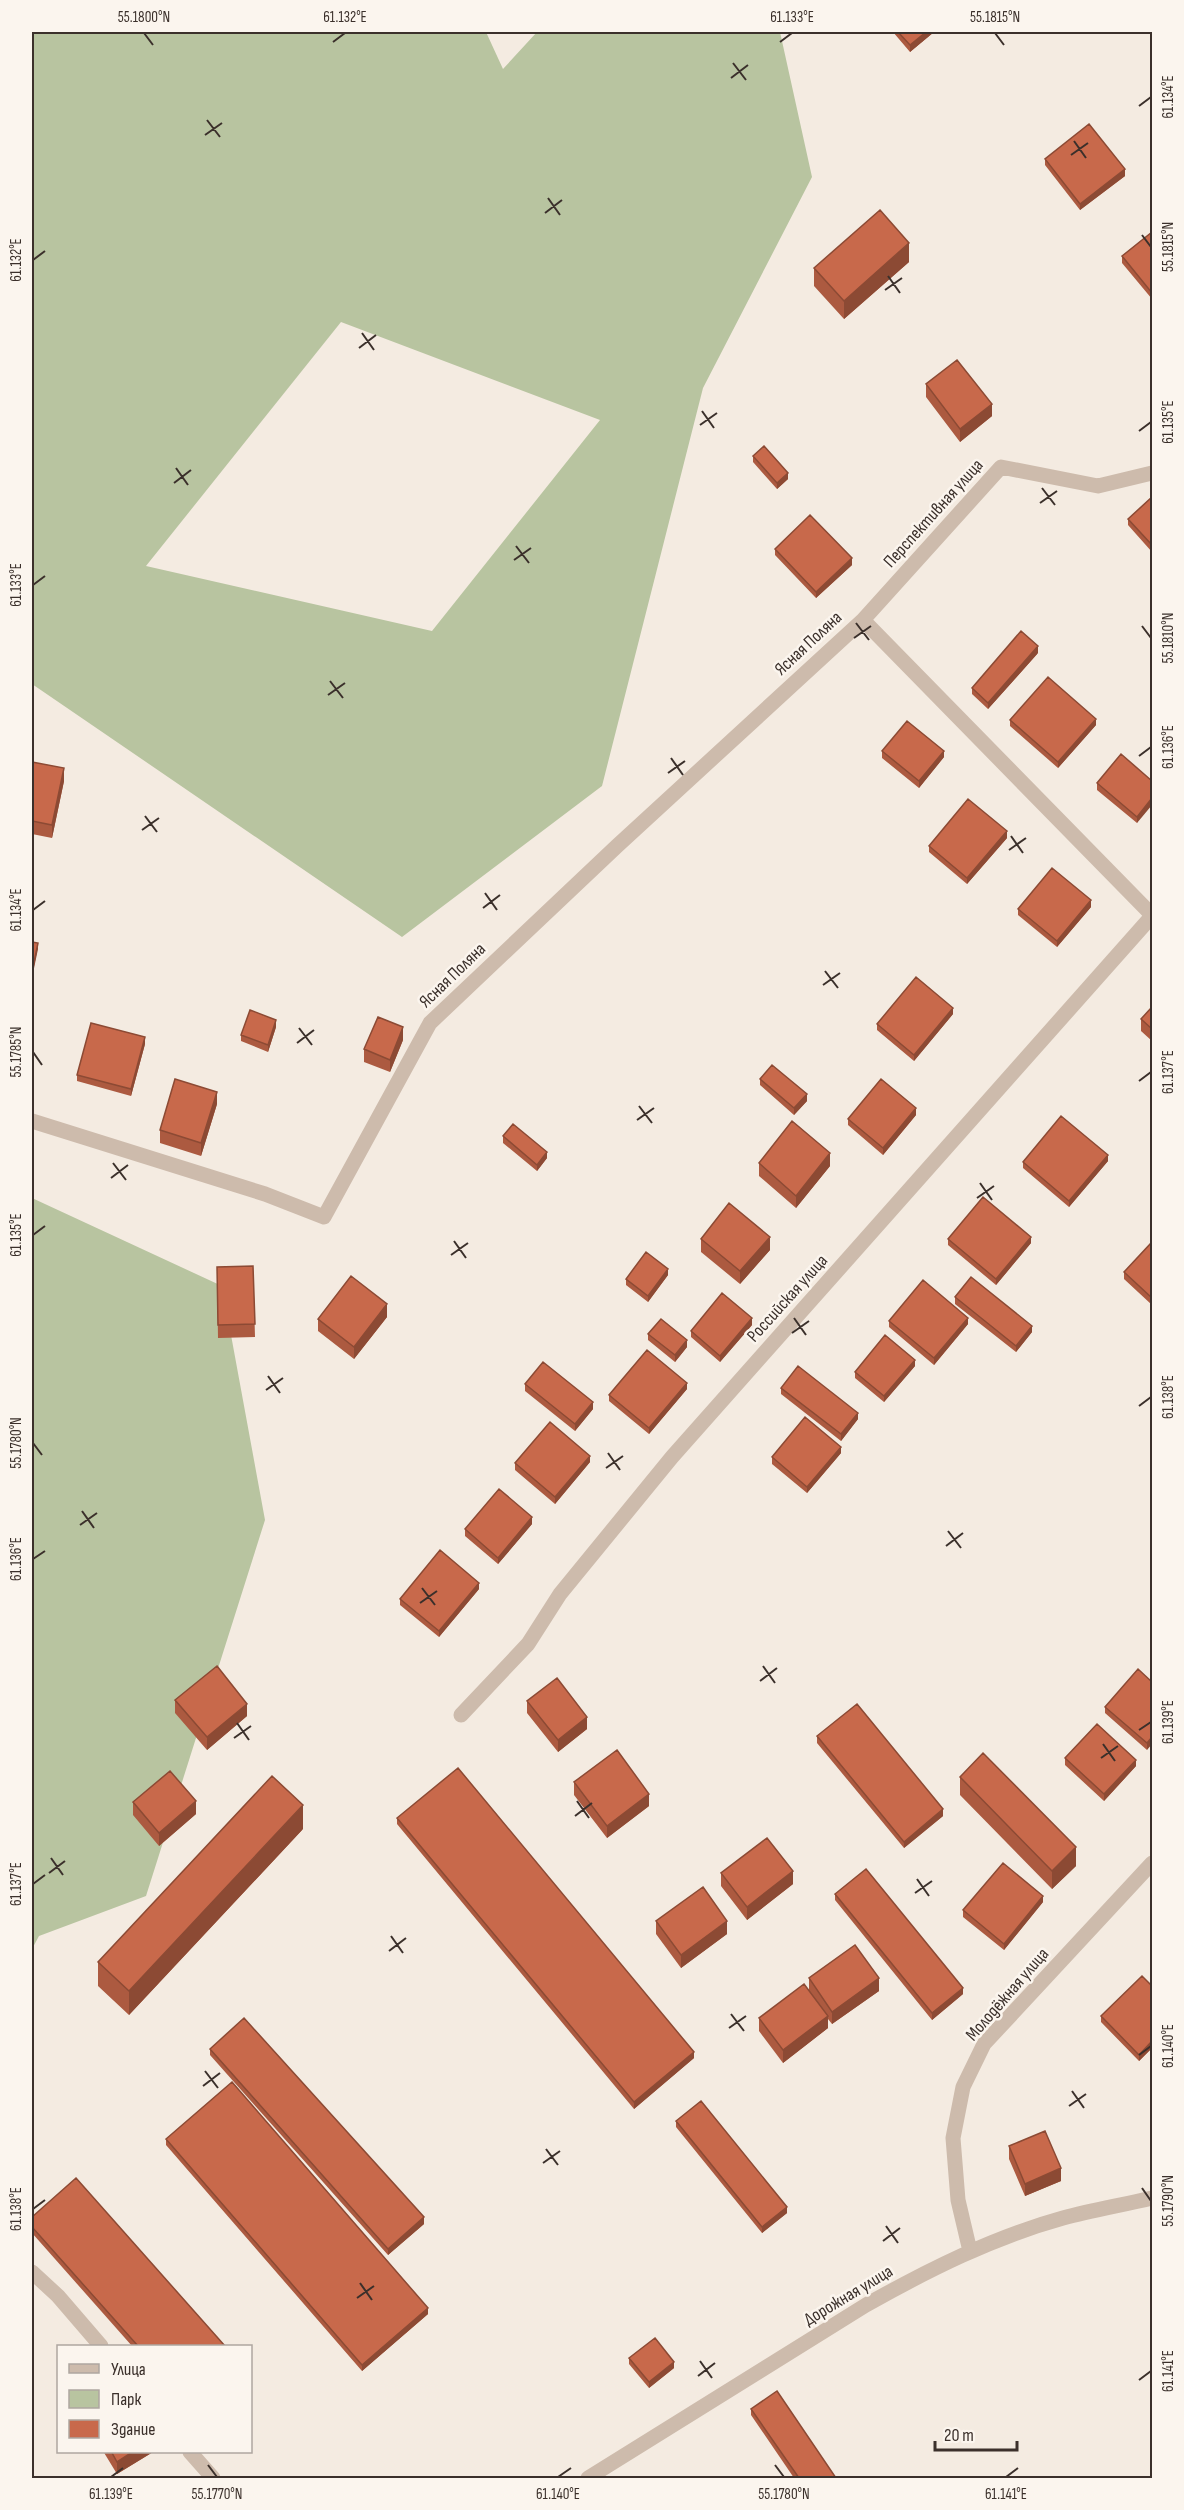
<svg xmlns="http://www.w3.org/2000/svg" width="1184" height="2510" viewBox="0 0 1184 2510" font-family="'Sofia Sans Condensed',sans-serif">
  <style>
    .green { fill: #b8c4a0; fill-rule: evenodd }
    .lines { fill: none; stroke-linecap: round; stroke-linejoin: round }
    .minor { stroke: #cdbbac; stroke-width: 15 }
    .wall { fill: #ac5a40 }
    .shaded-wall { fill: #8c4a34 }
    .building { fill: #c8694b; stroke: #8c4a34; stroke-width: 1.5 }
    .ticks { fill: none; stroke: #3b302b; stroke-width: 2 }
    .labels { text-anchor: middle; stroke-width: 5; stroke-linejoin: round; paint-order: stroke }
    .street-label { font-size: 18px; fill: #3b302b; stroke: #fbf5ee }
    .neatline { fill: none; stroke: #3b302b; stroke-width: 2 }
    .ticks-label { font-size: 15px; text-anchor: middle; fill: #3b302b }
  </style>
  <rect width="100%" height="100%" fill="#f4ebe1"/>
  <path class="green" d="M32,32H486L503,69L537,32H780L812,177L703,388L602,786L402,937L32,684ZM341,322L600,420L432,631L146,566Z
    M32,1198L222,1286L265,1520L146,1896L39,1936L32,1949Z"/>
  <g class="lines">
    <path class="minor" d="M863,620L1152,915
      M32,1121L265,1194L324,1217L430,1023L617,846L863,620L1001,467L1098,486L1152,473
      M461,1715L528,1644L560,1594L672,1457L1152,916
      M970,2251L958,2200L953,2138L963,2087L984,2044L1152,1863
      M32,2272L58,2296L101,2346
      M190,2452L213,2478
      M588,2478L866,2305C928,2270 994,2237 1063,2218C1093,2210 1123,2205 1152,2198"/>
  </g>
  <path class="wall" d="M893,32H934L910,52Z
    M1045,159L1125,176L1080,210L1045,165Z
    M1152,232V299L1122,263V256Z
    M909,262L844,319L814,286V268Z
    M926,384L992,416L960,442L926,397Z
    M753,456L788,479L777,489L753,462Z
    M1152,497V552L1128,525V519Z
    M775,549L852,565L816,598L775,555Z
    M1038,653L988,709L972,694V688Z
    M1010,720L1096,725L1058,768L1010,726Z
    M882,751L944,757L919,788L882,758Z
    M32,762L64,781L52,838L32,834Z
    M1152,781L1137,823L1097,790V783Z
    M1007,838L967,884L929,852V846Z
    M1091,907L1057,947L1018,915V909Z
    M1152,1007V1041L1141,1031V1019Z
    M953,1014L914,1061L877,1030V1024Z
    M276,1027L268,1052L241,1041V1035Z
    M403,1040L390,1072L364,1062V1049Z
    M145,1044L131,1096L77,1081V1075Z
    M760,1079L807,1101L794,1115L760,1085Z
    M217,1104L201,1156L160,1143V1130Z
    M916,1115L883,1155L848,1125V1119Z
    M503,1136L547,1158L537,1171L503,1143Z
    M1108,1161L1069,1207L1023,1168V1162Z
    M759,1163L830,1166L796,1208L759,1176Z
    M701,1239L770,1250L740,1284L701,1252Z
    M948,1239L1031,1243L996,1285L948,1245Z
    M1152,1242V1305L1124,1279V1272Z
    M253,1266L255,1337L218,1338L217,1267Z
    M668,1275L648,1302L626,1285V1279Z
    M955,1297L1032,1332L1016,1352L955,1304Z
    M387,1317L354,1359L318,1331V1319Z
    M889,1321L968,1324L934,1365L889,1327Z
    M752,1325L720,1362L691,1337V1331Z
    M648,1334L687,1347L675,1362L648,1340Z
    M915,1366L884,1402L855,1378V1372Z
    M525,1384L593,1409L575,1431L525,1391Z
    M781,1388L858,1419L841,1441L781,1394Z
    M687,1389L649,1434L609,1401V1395Z
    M841,1453L807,1493L772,1464V1457Z
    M590,1462L555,1504L515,1470V1463Z
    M532,1524L498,1564L465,1536V1529Z
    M479,1589L439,1637L400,1605V1599Z
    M1152,1682L1147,1750L1105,1713V1707Z
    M175,1700L247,1716L207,1750L175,1713Z
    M527,1701L587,1729L558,1752L527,1713Z
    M817,1736L943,1816L904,1848L817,1743Z
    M1065,1758L1136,1766L1104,1801L1065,1765Z
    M960,1777L1076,1866L1052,1889L960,1795Z
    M574,1782L649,1806L607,1838L574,1795Z
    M133,1802L196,1814L159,1846L133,1815Z
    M397,1818L694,2058L634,2109L397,1824Z
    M303,1829L129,2015L98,1986V1962Z
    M721,1873L793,1884L747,1920L721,1886Z
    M835,1894L963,1994L932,2020L835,1900Z
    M1043,1902L1004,1950L963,1917V1910Z
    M656,1921L727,1934L681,1968L656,1934Z
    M809,1978L879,1991L832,2024L828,2019V2028L783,2063L759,2031V2018L809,1990Z
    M1152,1986V2048L1139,2061L1101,2022V2016Z
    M210,2049L424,2224L388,2255L210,2055Z
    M676,2121L787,2213L762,2233L676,2127Z
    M166,2139L428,2314L362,2371L166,2145Z
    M1009,2146L1061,2181L1025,2196L1009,2159Z
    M32,2217L225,2346H132L32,2233Z
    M629,2358L674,2368L649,2388L629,2364Z
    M751,2409L836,2478H794L751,2415Z
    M103,2451H153V2452L117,2474Z"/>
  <path class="shaded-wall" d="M926,32H934L910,52V45Z
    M1125,169V176L1080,210V204Z
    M909,243V262L844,319V301Z
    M992,404V416L960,442V429Z
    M788,473V479L777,489V483Z
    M852,558V565L816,598V592Z
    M1038,646V653L988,709V703Z
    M1096,719V725L1058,768V762Z
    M944,751V757L919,788V781Z
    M64,768V781L52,838V825Z
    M1152,798V805L1137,823V817Z
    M1007,831V838L967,884V878Z
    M1091,900V907L1057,947V941Z
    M38,943V949L32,978V972Z
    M953,1008V1014L914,1061V1055Z
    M276,1020V1027L268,1052V1045Z
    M403,1027V1040L390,1072V1060Z
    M145,1037V1044L131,1096V1089Z
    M217,1092V1104L201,1156V1143Z
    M807,1094V1101L794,1115V1108Z
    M916,1108V1115L883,1155V1148Z
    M547,1152V1158L537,1171V1165Z
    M830,1153V1166L796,1208V1196Z
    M1108,1155V1161L1069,1207V1201Z
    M770,1237V1250L740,1284V1271Z
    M1031,1237V1243L996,1285V1279Z
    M668,1269V1275L648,1302V1296Z
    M387,1304V1317L354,1359V1347Z
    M752,1318V1325L720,1362V1356Z
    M968,1318V1324L934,1365V1358Z
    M1032,1326V1332L1016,1352V1346Z
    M687,1340V1347L675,1362V1355Z
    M915,1360V1366L884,1402V1396Z
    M687,1383V1389L649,1434V1428Z
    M593,1402V1409L575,1431V1424Z
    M858,1413V1419L841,1441V1434Z
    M841,1447V1453L807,1493V1487Z
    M590,1456V1462L555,1504V1497Z
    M532,1517V1524L498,1564V1558Z
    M479,1583V1589L439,1637V1631Z
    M247,1704V1716L207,1750V1737Z
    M587,1717V1729L558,1752V1740Z
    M1152,1737V1744L1147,1750V1743Z
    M1136,1760V1766L1104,1801V1794Z
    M649,1794V1806L607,1838V1826Z
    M196,1801V1814L159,1846V1833Z
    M303,1805V1829L129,2015V1991Z
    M943,1809V1816L904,1848V1842Z
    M1076,1847V1866L1052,1889V1871Z
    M793,1871V1884L747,1920V1907Z
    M1043,1896V1902L1004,1950V1944Z
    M727,1921V1934L681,1968V1955Z
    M879,1978V1991L832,2024V2012Z
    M963,1988V1994L932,2020V2013Z
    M828,2016V2028L783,2063V2050Z
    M1152,2041V2048L1139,2061V2055Z
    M694,2052V2058L634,2109V2102Z
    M1061,2168V2181L1025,2196V2184Z
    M787,2207V2213L762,2233V2227Z
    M424,2217V2224L388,2255V2249Z
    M428,2308V2314L362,2371V2365Z
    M674,2362V2368L649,2388V2382Z
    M134,2451L153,2452L117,2474V2462Z"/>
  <path class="building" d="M898,32H926L910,45Z
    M1089,124L1125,169L1080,204L1045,159Z
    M880,210L909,243L844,301L814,268Z
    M1152,232V293L1122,256Z
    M957,360L992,404L960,429L926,384Z
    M764,446L788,473L777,483L753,456Z
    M1152,497V545L1128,519Z
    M810,515L852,558L816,592L775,549Z
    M1021,631L1038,646L988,703L972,688Z
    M1048,677L1096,719L1058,762L1010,720Z
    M907,721L944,751L919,781L882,751Z
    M1121,754L1152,781V798L1137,817L1097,783Z
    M32,762L64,768L52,825L32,821Z
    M968,799L1007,831L967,878L929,846Z
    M1052,868L1091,900L1057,941L1018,909Z
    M32,942L38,943L32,972Z
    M916,977L953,1008L914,1055L877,1024Z
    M1152,1007V1029L1141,1019Z
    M250,1010L276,1020L268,1045L241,1035Z
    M378,1017L403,1027L390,1060L364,1049Z
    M91,1023L145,1037L131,1089L77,1075Z
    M772,1065L807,1094L794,1108L760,1079Z
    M175,1079L217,1092L201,1143L160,1130Z
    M881,1079L916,1108L883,1148L848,1119Z
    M1061,1116L1108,1155L1069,1201L1023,1162Z
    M792,1121L830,1153L796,1196L759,1163Z
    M513,1124L547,1152L537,1165L503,1136Z
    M983,1197L1031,1237L996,1279L948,1239Z
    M729,1203L770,1237L740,1271L701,1239Z
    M1152,1242V1298L1124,1272Z
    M646,1252L668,1269L648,1296L626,1279Z
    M253,1266L255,1324L218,1325L217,1267Z
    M351,1276L387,1304L354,1347L318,1319Z
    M971,1277L1032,1326L1016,1346L955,1297Z
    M923,1280L968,1318L934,1358L889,1321Z
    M722,1293L752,1318L720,1356L691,1331Z
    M661,1319L687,1340L675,1355L648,1334Z
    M885,1335L915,1360L884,1396L855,1372Z
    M647,1350L687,1383L649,1428L609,1395Z
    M543,1362L593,1402L575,1424L525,1384Z
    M798,1366L858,1413L841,1434L781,1388Z
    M805,1417L841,1447L807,1487L772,1457Z
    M550,1422L590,1456L555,1497L515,1463Z
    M499,1489L532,1517L498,1558L465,1529Z
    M440,1550L479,1583L439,1631L400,1599Z
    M217,1666L247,1704L207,1737L175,1700Z
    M1138,1669L1152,1682V1737L1147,1743L1105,1707Z
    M557,1678L587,1717L558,1740L527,1701Z
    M857,1704L943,1809L904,1842L817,1736Z
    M1097,1724L1136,1760L1104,1794L1065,1758Z
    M617,1750L649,1794L607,1826L574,1782Z
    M983,1753L1076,1847L1052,1871L960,1777Z
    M458,1768L694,2052L634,2102L397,1818Z
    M170,1771L196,1801L159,1833L133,1802Z
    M272,1776L303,1805L129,1991L98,1962Z
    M767,1838L793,1871L747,1907L721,1873Z
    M1003,1863L1043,1896L1004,1944L963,1910Z
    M866,1869L963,1988L932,2013L835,1894Z
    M703,1887L727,1921L681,1955L656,1921Z
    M855,1945L879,1978L832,2012L809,1978Z
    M1142,1976L1152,1986V2041L1139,2055L1101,2016Z
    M804,1984L828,2016L783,2050L759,2018Z
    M244,2018L424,2217L388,2249L210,2049Z
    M232,2082L428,2308L362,2365L166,2139Z
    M701,2101L787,2207L762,2227L676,2121Z
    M1045,2131L1061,2168L1025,2184L1009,2146Z
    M76,2178L225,2346H138L32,2227V2217Z
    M655,2338L674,2362L649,2382L629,2358Z
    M777,2391L836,2478H799L751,2409Z
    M111,2451H134L117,2462Z"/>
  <path class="ticks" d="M144,33L153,45M995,33L1004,45M333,42L345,33M780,42L792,33M733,63L746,80M731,78L748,65M1139,106L1151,97M207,120L220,137M205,135L222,123M1074,141L1086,158M1071,155L1088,143M548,198L560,215M545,213L562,200M1142,235L1151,247M33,260L45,251M888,276L900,293M885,290L902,278M362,333L374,350M359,348L376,335M702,411L714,428M700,425L717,413M1139,431L1151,422M176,468L188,485M174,483L191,470M1042,488L1055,505M1040,503L1057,491M516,546L529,563M514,560L531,548M33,585L45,576M856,623L869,640M1142,626L1151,638M854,638L871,626M330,681L343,698M328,695L345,683M1139,756L1151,747M671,758L683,775M668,773L685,761M145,816L157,832M142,830L159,818M1011,836L1023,853M1009,850L1026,838M485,893L497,910M483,908L500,895M33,910L45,901M825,971L838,988M823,985L840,973M299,1028L312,1045M297,1043L314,1030M33,1052L42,1065M1139,1081L1151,1072M639,1106L652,1123M637,1120L654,1108M113,1163L126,1180M111,1178L128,1165M980,1183L992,1200M977,1198L994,1186M33,1235L45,1226M454,1241L466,1258M451,1255L468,1243M794,1318L806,1335M792,1333L809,1321M268,1376L280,1393M266,1390L283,1378M1139,1406L1151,1397M33,1443L42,1455M608,1453L620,1470M606,1468L623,1456M82,1511L94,1528M80,1525L97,1513M948,1531L961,1548M946,1546L963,1533M33,1559L45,1551M422,1588L435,1605M420,1603L437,1591M763,1666L775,1683M760,1681L777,1668M237,1723L249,1740M1139,1730L1151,1722M234,1738L251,1726M1103,1744L1115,1761M1101,1758L1118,1746M577,1801L589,1818M575,1816L592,1803M51,1858L63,1875M49,1873L65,1861M917,1879L929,1896M33,1884L45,1875M915,1893L932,1881M391,1936L403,1953M389,1951L406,1938M731,2014L744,2031M729,2028L746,2016M1139,2055L1151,2046M205,2071L218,2088M203,2086L220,2073M1072,2091L1084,2108M1069,2106L1086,2094M546,2149L558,2165M543,2163L560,2151M1142,2188L1151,2201M33,2209L45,2200M886,2226L898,2243M883,2241L900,2228M360,2283L372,2300M357,2298L374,2286M700,2361L712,2378M698,2376L715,2363M1139,2380L1151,2371M208,2465L217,2477M775,2465L784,2477M111,2477L123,2468M558,2477L571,2468M1006,2477L1018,2468"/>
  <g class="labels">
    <g class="street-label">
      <text transform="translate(933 513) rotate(-48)" y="6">Перспективная улица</text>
      <text transform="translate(808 643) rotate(-43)" y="6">Ясная Поляна</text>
      <text transform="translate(452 975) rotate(-44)" y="6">Ясная Поляна</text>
      <text transform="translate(787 1298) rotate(-48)" y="6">Российская улица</text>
      <text transform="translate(1007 1994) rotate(-49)" y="6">Молодёжная улица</text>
      <text transform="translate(848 2295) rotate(-31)" y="6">Дорожная улица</text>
    </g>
  </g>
  <rect width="1184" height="2510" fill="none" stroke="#fbf5ee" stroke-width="66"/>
  <rect x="57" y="2345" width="195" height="108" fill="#fbf5ee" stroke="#aea6a0" stroke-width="1.5"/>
  <rect x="69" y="2364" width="30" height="9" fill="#cdbbac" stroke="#aea6a0" stroke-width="1.5"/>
  <text x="111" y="2375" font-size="18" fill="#3b302b">Улица</text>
  <rect x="69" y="2390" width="30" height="18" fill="#b8c4a0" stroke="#aea6a0" stroke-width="1.5"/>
  <text x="111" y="2405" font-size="18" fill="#3b302b">Парк</text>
  <rect x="69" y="2420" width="30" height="18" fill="#c8694b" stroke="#aea6a0" stroke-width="1.5"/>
  <text x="111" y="2435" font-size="18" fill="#3b302b">Здание</text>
  <path d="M935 2441v9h82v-9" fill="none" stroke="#3b302b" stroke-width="3"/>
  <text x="944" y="2441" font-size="18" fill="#3b302b" stroke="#fbf5ee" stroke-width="4.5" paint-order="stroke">20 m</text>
  <rect x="33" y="33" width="1118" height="2444" class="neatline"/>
  <g class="ticks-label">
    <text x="144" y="22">55.1800°N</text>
    <text x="345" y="22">61.132°E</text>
    <text x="792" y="22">61.133°E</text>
    <text x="995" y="22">55.1815°N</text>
    <text transform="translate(1168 97) rotate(-90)" y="5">61.134°E</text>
    <text transform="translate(1168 247) rotate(-90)" y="5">55.1815°N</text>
    <text transform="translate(16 260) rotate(-90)" y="5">61.132°E</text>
    <text transform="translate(1168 422) rotate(-90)" y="5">61.135°E</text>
    <text transform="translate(16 585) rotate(-90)" y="5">61.133°E</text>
    <text transform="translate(1168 638) rotate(-90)" y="5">55.1810°N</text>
    <text transform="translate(1168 747) rotate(-90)" y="5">61.136°E</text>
    <text transform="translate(16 910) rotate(-90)" y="5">61.134°E</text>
    <text transform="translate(16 1052) rotate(-90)" y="5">55.1785°N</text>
    <text transform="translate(1168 1072) rotate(-90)" y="5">61.137°E</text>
    <text transform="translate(16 1235) rotate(-90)" y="5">61.135°E</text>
    <text transform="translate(1168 1397) rotate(-90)" y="5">61.138°E</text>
    <text transform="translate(16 1443) rotate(-90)" y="5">55.1780°N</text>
    <text transform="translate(16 1559) rotate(-90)" y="5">61.136°E</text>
    <text transform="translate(1168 1722) rotate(-90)" y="5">61.139°E</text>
    <text transform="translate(16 1884) rotate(-90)" y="5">61.137°E</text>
    <text transform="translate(1168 2046) rotate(-90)" y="5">61.140°E</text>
    <text transform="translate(1168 2201) rotate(-90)" y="5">55.1790°N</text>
    <text transform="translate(16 2209) rotate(-90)" y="5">61.138°E</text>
    <text transform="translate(1168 2371) rotate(-90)" y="5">61.141°E</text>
    <text x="111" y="2499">61.139°E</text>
    <text x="217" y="2499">55.1770°N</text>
    <text x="558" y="2499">61.140°E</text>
    <text x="784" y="2499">55.1780°N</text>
    <text x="1006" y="2499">61.141°E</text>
  </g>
</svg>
